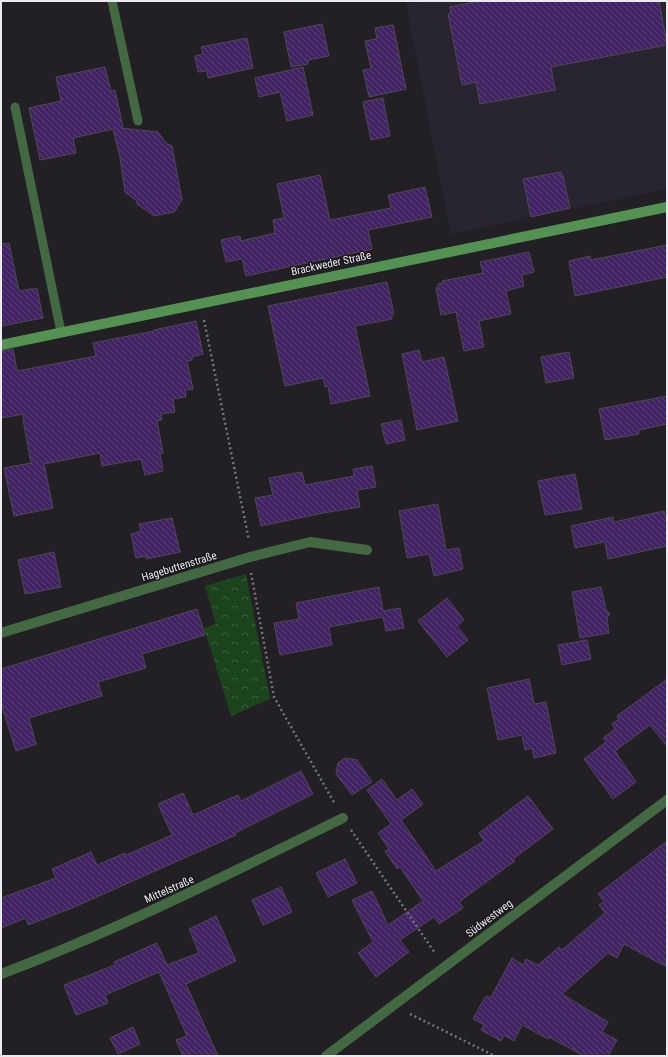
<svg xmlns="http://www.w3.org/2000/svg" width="668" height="1057" viewBox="0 0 668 1057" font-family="'Roboto Condensed',sans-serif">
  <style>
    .built { fill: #292530 }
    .park { fill: url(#park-crowns) }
    .building { fill: url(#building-back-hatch); stroke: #4d4a51 }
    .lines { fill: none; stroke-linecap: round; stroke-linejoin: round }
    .path { stroke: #77757a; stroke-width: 2.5; stroke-dasharray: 2 3; stroke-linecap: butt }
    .service { stroke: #436942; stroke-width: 9 }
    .minor { stroke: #436942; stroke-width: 10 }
    .secondary { stroke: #539252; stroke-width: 10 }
    .labels { text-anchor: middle; stroke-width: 3; stroke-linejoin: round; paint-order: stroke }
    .street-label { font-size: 11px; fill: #ebeaee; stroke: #19171c }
  </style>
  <defs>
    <pattern id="park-crowns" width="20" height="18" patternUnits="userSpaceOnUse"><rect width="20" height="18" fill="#1b441c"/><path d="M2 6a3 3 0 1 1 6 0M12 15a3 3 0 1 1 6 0" fill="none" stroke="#3c5f3d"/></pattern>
    <pattern id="building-back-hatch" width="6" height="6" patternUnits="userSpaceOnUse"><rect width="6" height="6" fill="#412364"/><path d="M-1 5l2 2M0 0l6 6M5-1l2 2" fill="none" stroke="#5d437a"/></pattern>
  </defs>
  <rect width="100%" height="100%" fill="#222025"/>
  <path class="built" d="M423,1H665L667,12V189L451,234L406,4Z"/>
  <path class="park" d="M246,574L270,699L231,716L204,628L216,624L205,586Z"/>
  <path class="building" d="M479,1H659L667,45L551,67L555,90L480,104L476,82L462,85L448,14L451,13L450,7Z
    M322,24L329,56L308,60V64L291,67L284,32Z
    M393,25L406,89L369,97L363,70L371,69L365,41L377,39L375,28Z
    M247,38L253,68L208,78L207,71L198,72L195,56L203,54L201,47Z
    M105,67L111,91L115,90L123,127L121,128L158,132L167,144L172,146L182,200L174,212L154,216L137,204V201L125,192L120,157L113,129L73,138L76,153L40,160L29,108L61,101L56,77Z
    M303,67L313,115L287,121L280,92L259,97L255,78Z
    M383,98L390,136L371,140L363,102Z
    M561,172L562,176H563L570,208L531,217L523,179Z
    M320,175L330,220L391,208L388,195L425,187L432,217L368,230L372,249L246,276L242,259L226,262L221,240L240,236L241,241L275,233L273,220L284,218L277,184Z
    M9,243L19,291L37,288L43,318L1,326V244Z
    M667,245V277L575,296L569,261L590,256L591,260Z
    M529,252L534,272L522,275L524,286L506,291L511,314L479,321L484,347L464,351L456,312L441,315L436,288H438V284L443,283L442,281L483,273L480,262Z
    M387,282L394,314L392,315V319L355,326L370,396L331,404L328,386L325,387L323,378L285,386L268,306Z
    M196,321L203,354L192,357V360L187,361L193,389L185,390L186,397L173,399L175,412L161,414L162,420L157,421L163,453H160L163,471L145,475L141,459L102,466L100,453L44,464L53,508L14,516L4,468L31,463L23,420L24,414L1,418V351L13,349L17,371L96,356L93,343L154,331V330Z
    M419,350L422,362L444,357L458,421L417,430L402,354Z
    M569,352L574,378L546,383L541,357Z
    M667,396V424L639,430V434L605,440L599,409Z
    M401,420L405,440L386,444L381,424Z
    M372,466L376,487L357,490L360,507L323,513L261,526L255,498L273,495L269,478L302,472L305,485L354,476L353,469Z
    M575,474L582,509L545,515L538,481Z
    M438,504L446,550L459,548L463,569L434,576L429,554L407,558L399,511Z
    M664,511L667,525V546L608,559L605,542L575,548L571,526L613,517L614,522Z
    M172,518L180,552L146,559V556L136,558L131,534L141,531L139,524Z
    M54,552L61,587L25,594L18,560Z
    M379,587L383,611L400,608L404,628L386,631L383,617L329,627L332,645L280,655L274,623L299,619L296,603Z
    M601,587L606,610L610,614L607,617L609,633L580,638L572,592Z
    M447,598L464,620L457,626L468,640L447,657L418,621Z
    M197,609L205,635L142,654L146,668L98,682L102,696L29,718L36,744L16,751L1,703V669Z
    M587,640L591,659L562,665L558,645Z
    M529,679L534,704L546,702L556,753L534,758L532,748L525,750L522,735L498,740L487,688Z
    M667,679V746L650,725L615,751L636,782L613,799L584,759L606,742L603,738L615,729L612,724L619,719L617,716Z
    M345,758L357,760L372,782L352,795L336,774L338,763Z
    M301,771L313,794L235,833L236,835L72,908L28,925L26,918L1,928V898L56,878L52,869L91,852L97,865L125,853L126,855L172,835L158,804L183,793L193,815L238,795L241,801Z
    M382,779L397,800L412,789L423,804L401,820L436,871L484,841L479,833L528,796L553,829L513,859L515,861L505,868L459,902L463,908L439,924L434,917L400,940L409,952L376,977L358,953L373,942L352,900L372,891L388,925L423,901L400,867L397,869L385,851L389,849L378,833L391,824L367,790Z
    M667,841V954L665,966L624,944L617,958L608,953L562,994L608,1022L602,1032L617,1040L608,1056H584L549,1037L548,1039L522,1025L514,1041L504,1035L501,1041L481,1030L484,1025L473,1019L485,997H491L512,958L523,965L526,959L538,965L559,947L562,950L605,913L599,905L604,902L598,894Z
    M345,859L357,883L328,897L316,873Z
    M281,887L292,912L263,925L252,900Z
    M216,916L236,961L186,984L218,1056H183L176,1040L187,1036L159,972L105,995L108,1003L76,1015L64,985L115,965L114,962L157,943L167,965L199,953L189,929Z
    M133,1027L140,1044L118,1054L110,1038Z"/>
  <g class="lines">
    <path class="path" d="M204,320L249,540
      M251,573L274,697L335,804
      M351,830L435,953
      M410,1014L495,1056"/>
    <path class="service" d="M112,1L138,121
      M15,107L61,332"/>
    <path class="minor" d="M1,633L250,557L310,542L367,550
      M1,974C118,930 231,873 343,818
      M326,1056L667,800"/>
    <path class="secondary" d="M1,345L667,207"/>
  </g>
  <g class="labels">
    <g class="street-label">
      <text transform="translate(331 263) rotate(-12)" y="4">Brackweder Straße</text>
      <text transform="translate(179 566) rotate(-17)" y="4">Hagebuttenstraße</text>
      <text transform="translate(169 889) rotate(-24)" y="4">Mittelstraße</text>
      <text transform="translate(489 918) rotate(-37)" y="4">Südwestweg</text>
    </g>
  </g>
  <rect width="668" height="1057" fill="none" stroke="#ebeaee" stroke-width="4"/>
</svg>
